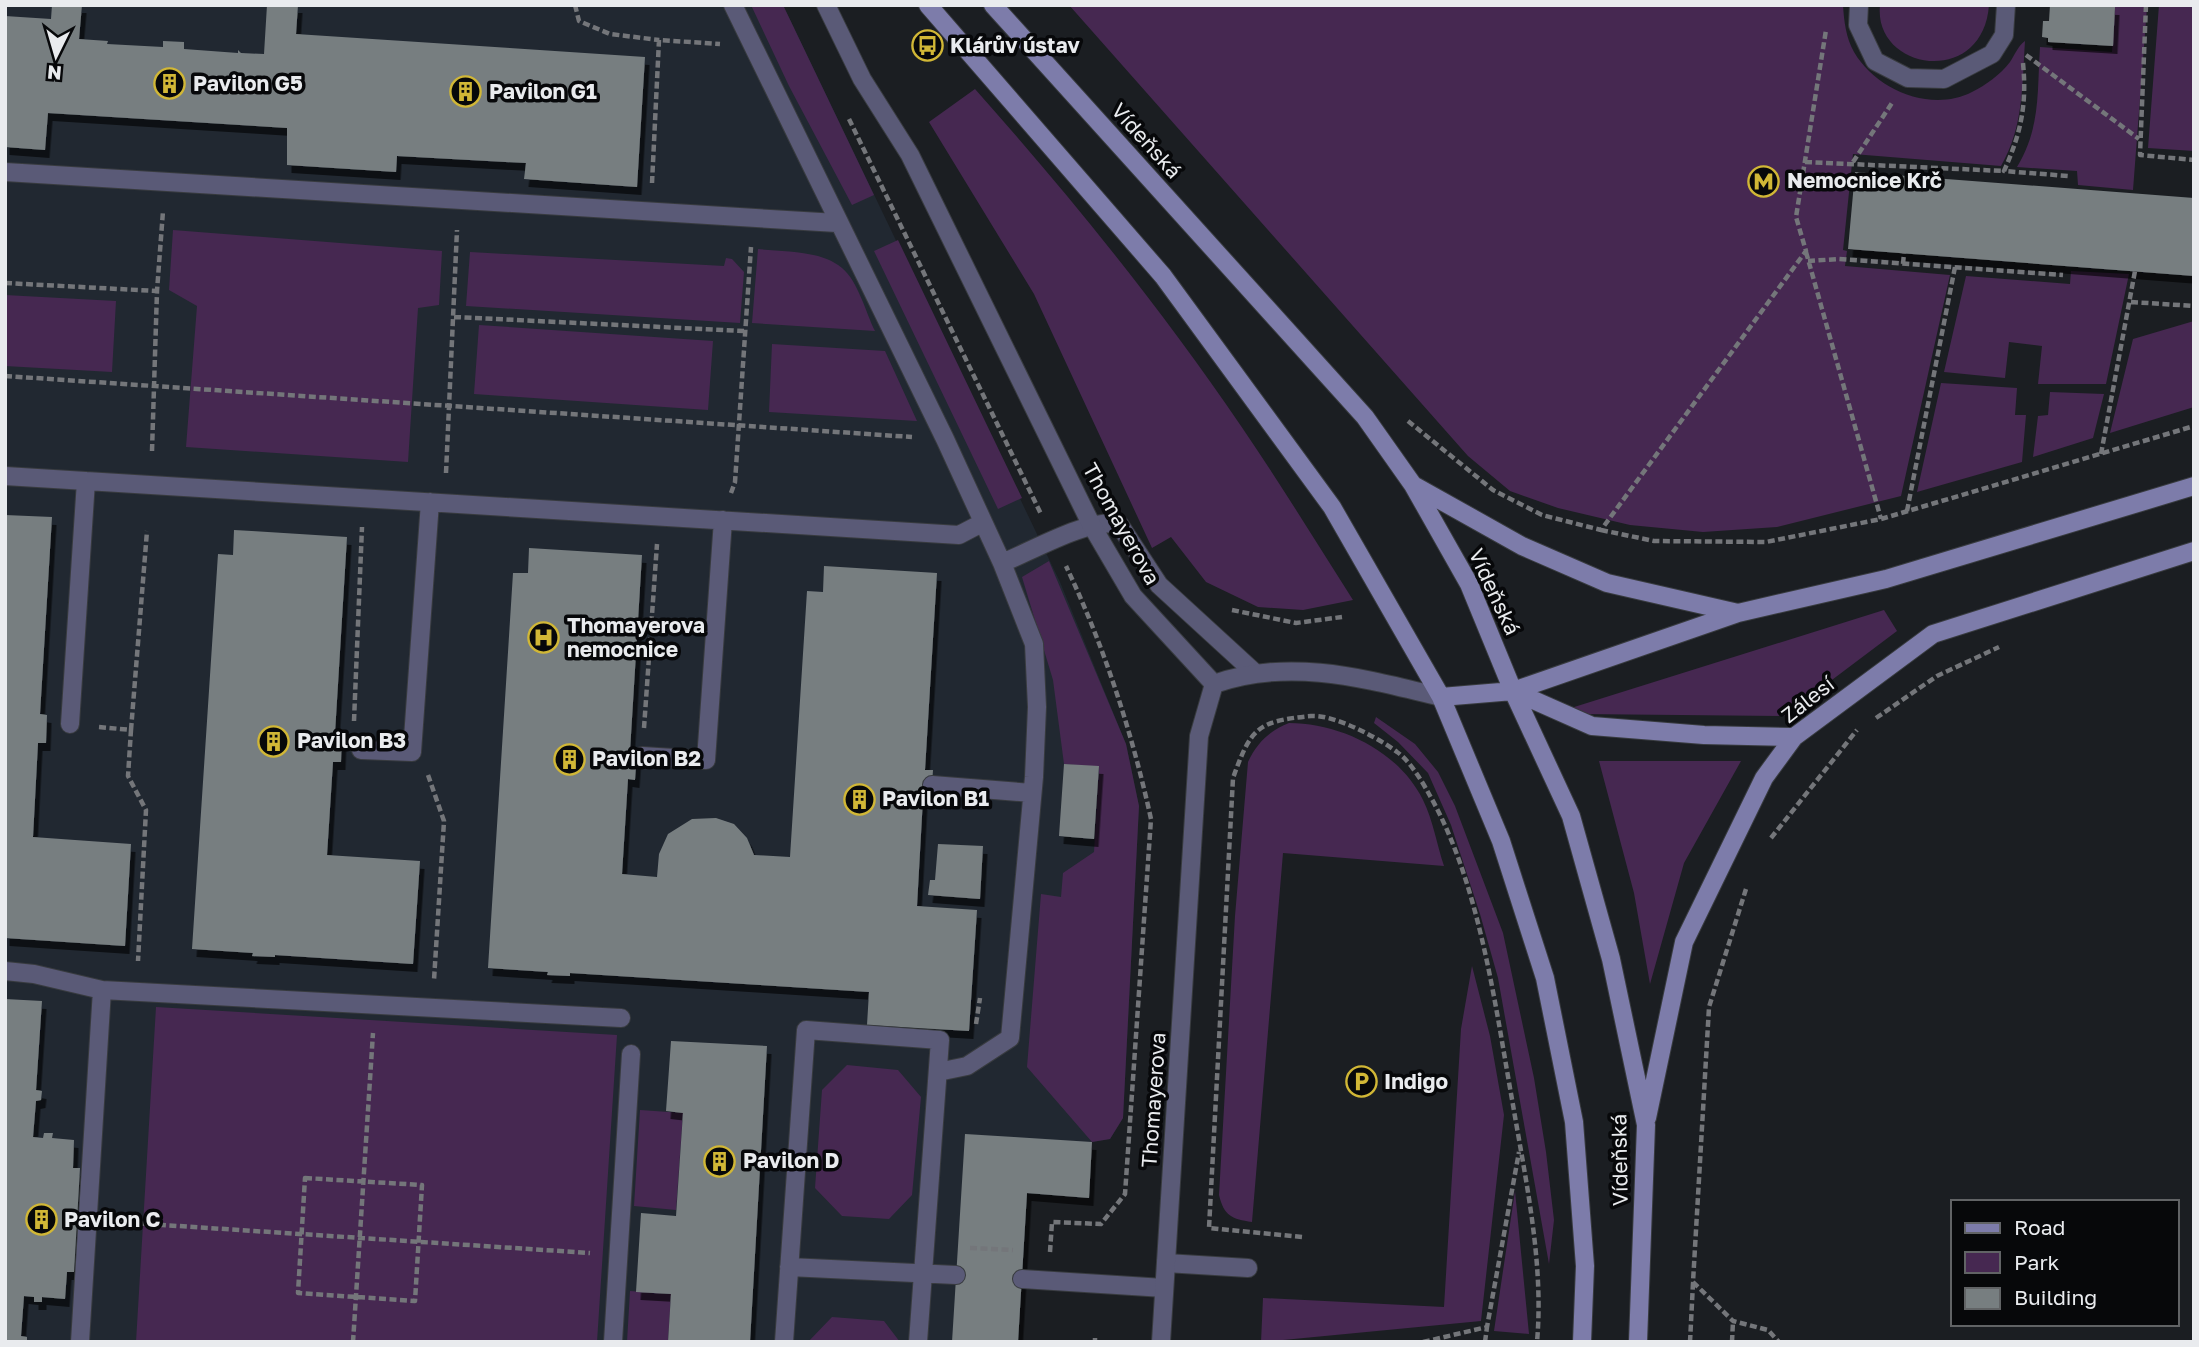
<svg xmlns="http://www.w3.org/2000/svg" width="2199" height="1347" viewBox="0 0 2199 1347" font-family="'Golos Text',sans-serif">
  <style>
    .built { fill: #212831 }
    .green { fill: #462851 }
    .building { fill: #777e80; filter: url(#shadow) }
    .lines { fill: none; stroke-linecap: round; stroke-linejoin: round }
    .service-casing { stroke: #383b3f; stroke-width: 20 }
    .minor-casing { stroke: #383b3f; stroke-width: 20 }
    .secondary-casing { stroke: #383b3f; stroke-width: 20 }
    .path { stroke: #74767a; stroke-width: 4.5; stroke-dasharray: 7 3.5; stroke-linecap: butt }
    .service { stroke: #5a5a77; stroke-width: 18 }
    .minor { stroke: #5a5a77; stroke-width: 18 }
    .secondary { stroke: #7d7caa; stroke-width: 18 }
    .labels { text-anchor: middle; stroke-width: 7; stroke-linejoin: round; paint-order: stroke }
    .poi-label { font-size: 21px; font-weight: bold; fill: #e9ebee; stroke: #07080a; text-anchor: start }
    .street-label { font-size: 21px; fill: #e9ebee; stroke: #07080a }
  </style>
  <defs>
    <filter id="shadow"><feDropShadow dx="4.5" dy="8" stdDeviation="0" flood-color="#0009"/></filter>
  </defs>
  <rect width="100%" height="100%" fill="#1b1e22"/>
  <path class="built" d="M5,5H783L1060,582L1126,744L1139,806L1123,1118L1110,1139L1092,1142L1071,1196L1027,1194L1018,1342H5Z"/>
  <path class="green" d="M751,5H783L874,195L852,205L789,86Z
    M1069,5H1843C1844,21 1846,38 1854,52C1876,90 1931,113 1972,92C1986,85 2000,75 2010,62C2015,55 2017,47 2025,41C2022,85 2024,126 2001,166L1853,154L1843,250L1847,251L1845,266L1950,275L1901,496L1777,527L1703,532L1630,525L1558,508L1510,491L1468,456Z
    M1880,5H1989C1983,88 1873,71 1880,5Z
    M2115,5L2147,7L2133,190L2078,185L2077,171L2017,167C2041,127 2037,92 2040,47L2112,52Z
    M2159,5H2194V151L2148,148Z
    M975,89C1070,196 1161,308 1241,426C1280,483 1316,542 1353,600L1303,610L1258,607L1206,582L1171,537L1152,548L1034,294L929,122Z
    M173,230L442,251L439,305L418,308L408,462L186,447L197,306L169,290Z
    M898,240L1022,498L998,509L874,251Z
    M758,249C784,252 821,250 842,268C858,281 866,313 875,331L752,323Z
    M470,252L724,266L726,258L732,259L744,272L740,323L466,306Z
    M2071,271L2129,274L2106,384H2038L2042,346L2009,342L2005,378L1944,372L1966,276L2070,284Z
    M5,295L116,301L112,372L5,366Z
    M2194,321V407L2110,433L2133,339Z
    M479,325L713,341L708,410L474,394Z
    M772,344L885,351L917,421L769,412Z
    M1941,383L2017,388L2015,415H2026L2022,462L1917,492Z
    M2050,392L2104,394L2093,438L2033,457L2038,416L2048,415Z
    M1049,561L1126,744L1139,806L1123,1118L1110,1139L1092,1142L1027,1067L1041,894L1061,897L1063,873L1094,852L1099,767L1064,764L1053,680L1022,577Z
    M1884,610L1897,631L1784,716L1578,714L1571,708Z
    M1376,717L1415,744L1438,772L1455,806L1503,933L1534,1078L1546,1152L1554,1220L1549,1264L1498,978L1480,914L1451,825L1428,773L1398,742L1374,723Z
    M1289,723C1340,723 1399,751 1423,800C1433,820 1437,845 1444,866L1283,853L1252,1222C1232,1219 1224,1216 1219,1195L1235,916L1248,762C1257,743 1269,731 1289,723Z
    M1599,761H1741L1684,863L1650,984L1634,893Z
    M1472,966L1490,1036L1504,1115L1481,1321L1261,1342L1263,1298L1444,1307L1461,1029Z
    M156,1007L617,1035L597,1342H136Z
    M847,1065L898,1070L921,1097L912,1195L889,1219L842,1216L815,1188L822,1090Z
    M640,1110L683,1113L676,1210L634,1206Z
    M1515,1191L1529,1334L1494,1331Z
    M630,1291L671,1294L668,1342H627Z
    M832,1317L884,1321L900,1342H808Z"/>
  <path class="building" d="M52,5H82L79,39L108,41L107,44L163,47V41L184,42V49L238,53V50L241,53L264,54L267,5H298L296,34L645,57L637,187L524,179L526,163L397,156L396,172L287,165V128L48,113L45,150L5,147V16L51,19Z
    M2050,5L2115,7L2113,46L2048,42V38L2042,37L2043,21H2049Z
    M1855,172L2194,198V276L1848,249Z
    M5,515L52,517L40,714L47,715L46,743H38L33,837L131,844L125,946L5,938Z
    M234,530L347,537L335,733L342,734L341,762H333L327,855L420,861L413,964L275,955V957L252,956L253,953L192,949L218,554L233,555Z
    M529,548L642,555L630,751L637,752L635,780L628,779L622,874L657,877L659,854L668,834L692,819L716,818L734,824L747,838L754,855L790,857L807,591L823,592L824,566L937,573L925,770H933L931,799L923,798L917,906L977,910L969,1031L867,1025L869,992L570,973V976L547,975L548,972L488,968L513,573H528Z
    M1064,764L1099,766L1094,839L1059,836Z
    M938,844L983,846L980,899L928,895L930,880H935Z
    M5,999L42,1001L36,1090L42,1091L41,1100L36,1101L33,1137L43,1138L44,1133H53L52,1138L74,1140L73,1168H80L74,1272H67L65,1299L42,1297V1302H34V1297L24,1296L21,1336L27,1337V1342H5Z
    M671,1041L767,1046L750,1342H668L671,1294L636,1292L641,1213L676,1216L683,1113L666,1111Z
    M965,1134L1092,1142L1089,1198L1027,1193L1018,1342H952Z"/>
  <g class="lines">
    <defs>
      <path id="service" d="M733,5L945,439L1002,563L1034,644L1037,707L1034,777L1010,1038L967,1066L938,1072
        M5,172L837,223
        M5,476L959,535L982,523
        M1002,563C1032,551 1088,518 1119,524L1159,585L1255,673
        M70,724L86,481
        M361,750L412,752L430,502
        M642,756L706,760L723,520
        M932,785L1032,793
        M5,971L34,974L102,990L621,1018
        M1166,1263L1248,1268
        M789,1267L956,1275
        M1022,1279L1164,1288
        M80,1342L102,990
        M613,1342L631,1054
        M784,1342L806,1030L940,1040L918,1342"/>
      <path id="minor" d="M826,5L862,79L910,155L1092,526L1133,596L1214,684
        M1859,5L1858,25L1875,61L1908,78L1944,79L1992,54L2004,35L2006,5
        M1214,684C1290,657 1366,679 1441,697
        M1161,1342L1199,736L1214,684"/>
      <path id="secondary" d="M928,5L1163,276L1332,507L1441,697L1501,841L1545,978L1574,1122L1585,1266L1582,1342
        M993,5L1365,417L1413,485L1469,584L1513,691L1571,816L1611,959L1646,1125L1638,1342
        M1415,486L1522,546L1607,583L1738,613
        M1513,691L1592,726L1704,735L1794,737
        M1441,697L1513,691L1738,613L1886,579L2194,486
        M1647,1118L1684,942L1764,778L1794,737L1933,634L2194,551"/>
    </defs>
    <use href="#service" class="service-casing"/>
    <use href="#minor" class="minor-casing"/>
    <use href="#secondary" class="secondary-casing"/>
    <path class="path" d="M575,5L579,21L610,34L659,40
      M2146,5L2140,155L2194,160
      M2026,55L2139,139
      M2023,63C2027,105 2021,133 2004,171L2068,176
      M849,119L1041,514
      M1805,162L2004,171
      M1853,162L1892,103
      M652,183L659,40L720,44
      M1806,252L1881,519
      M1808,261L1839,259L2063,275
      M1903,264L1904,253
      M5,283L157,291
      M2131,302L2194,306
      M454,317L744,331
      M5,376L912,437
      M1408,421L1493,490L1542,515L1601,530L1806,251L1796,217L1826,30
      M152,451L157,291L163,211
      M2101,454L2135,271
      M446,473L457,230
      M731,493L735,482L751,247
      M1907,511L1955,267
      M1601,530L1654,541L1766,542L1881,519L2194,426
      M1232,610L1296,623L1342,617
      M1876,718L1937,676L1999,647
      M354,721L362,527
      M99,727L131,730L128,776L146,810L138,961
      M644,728L657,544
      M131,730L147,531
      M428,775L444,821L434,980
      M1771,838L1857,730
      M1746,889L1709,1007L1693,1282L1733,1321L1768,1330L1779,1342
      M976,1024L980,998
      M305,1178L422,1185L415,1301L298,1293Z
      M117,1222L590,1253
      M1302,1237L1209,1228L1233,778C1251,728 1257,721 1311,716C1333,714 1379,738 1397,752C1409,760 1422,781 1429,794C1480,883 1495,1005 1513,1105C1526,1182 1544,1264 1537,1342
      M970,1248L1013,1250
      M1050,1252L1052,1222L1101,1224L1125,1194L1151,819C1132,732 1104,646 1066,566
      M353,1342L373,1033
      M1095,1342V1338
      M1423,1342L1487,1327L1519,1152
      M1485,1342L1487,1327
      M1690,1342L1693,1283
      M1732,1342L1733,1321"/>
    <use href="#service" class="service"/>
    <use href="#minor" class="minor"/>
    <use href="#secondary" class="secondary"/>
  </g>
  <defs>
    <symbol id="bus-ring" viewBox="-11 -11 22 22"><circle r="9.5" fill="#07080a" stroke="#d1b736" stroke-width="1.5"/><path d="M-5-6H5V4H4V6H2V4H-2V6H-4V4H-5ZM-3.5-4V0h7V-4ZM-3.5 1.2v1.5H-2V1.2ZM2 1.2v1.5H3.5V1.2Z" fill="#d1b736"/></symbol>
    <symbol id="building-ring" viewBox="-11 -11 22 22"><circle r="9.5" fill="#07080a" stroke="#d1b736" stroke-width="1.5"/><path d="M-4-6H4V6H1V3H-1V6H-4ZM-2.5-4.3h1.7v1.8h-1.7ZM.8-4.3h1.7v1.8H.8ZM-2.5-1h1.7V.8h-1.7ZM.8-1h1.7V.8H.8Z" fill="#d1b736"/></symbol>
    <symbol id="metro-ring" viewBox="-11 -11 22 22"><circle r="9.5" fill="#07080a" stroke="#d1b736" stroke-width="1.5"/><path d="M-5.5 5V-5H-3L0 0L3-5H5.5V5H3V-.5L0 4L-3-.5V5Z" fill="#d1b736"/></symbol>
    <symbol id="hospital-ring" viewBox="-11 -11 22 22"><circle r="9.5" fill="#07080a" stroke="#d1b736" stroke-width="1.5"/><path d="M-5-5h3v3.5h4V-5h3V5h-3V1.5h-4V5h-3Z" fill="#d1b736"/></symbol>
    <symbol id="parking-ring" viewBox="-11 -11 22 22"><circle r="9.5" fill="#07080a" stroke="#d1b736" stroke-width="1.5"/><path d="M-3.5-5.5H1a3.5 3.5 0 0 1 0 7H-1V5.5H-3.5ZM-1-3.4V-.6H.8a1.4 1.4 0 0 0 0-2.8Z" fill="#d1b736"/></symbol>
  </defs>
  <g fill-rule="evenodd">
    <use href="#bus-ring" x="910" y="28" width="35" height="35"/>
    <use href="#building-ring" x="152" y="66" width="35" height="35"/>
    <use href="#building-ring" x="448" y="74" width="35" height="35"/>
    <use href="#metro-ring" x="1746" y="164" width="35" height="35"/>
    <use href="#hospital-ring" x="526" y="620" width="35" height="35"/>
    <use href="#building-ring" x="256" y="724" width="35" height="35"/>
    <use href="#building-ring" x="552" y="742" width="35" height="35"/>
    <use href="#building-ring" x="842" y="782" width="35" height="35"/>
    <use href="#parking-ring" x="1344" y="1064" width="35" height="35"/>
    <use href="#building-ring" x="702" y="1144" width="35" height="35"/>
    <use href="#building-ring" x="24" y="1202" width="35" height="35"/>
  </g>
  <g class="labels">
    <g class="poi-label">
      <text x="950" y="53">Klárův ústav</text>
      <text x="193" y="91">Pavilon G5</text>
      <text x="489" y="99">Pavilon G1</text>
      <text x="1787" y="188">Nemocnice Krč</text>
      <text x="567" y="633">Thomayerova<tspan x="567" dy="24">nemocnice</tspan></text>
      <text x="297" y="748">Pavilon B3</text>
      <text x="592" y="766">Pavilon B2</text>
      <text x="882" y="806">Pavilon B1</text>
      <text x="1384" y="1089">Indigo</text>
      <text x="743" y="1168">Pavilon D</text>
      <text x="64" y="1227">Pavilon C</text>
    </g>
    <g class="street-label">
      <text transform="translate(1146 141) rotate(48)" y="7">Vídeňská</text>
      <text transform="translate(1121 524) rotate(61)" y="7">Thomayerova</text>
      <text transform="translate(1494 592) rotate(65)" y="7">Vídeňská</text>
      <text transform="translate(1808 700) rotate(-38)" y="7">Zálesí</text>
      <text transform="translate(1154 1100) rotate(-86)" y="7">Thomayerova</text>
      <text transform="translate(1620 1160) rotate(-91)" y="7">Vídeňská</text>
    </g>
  </g>
  <rect width="2199" height="1347" fill="none" stroke="#e9ebee" stroke-width="14"/>
  <rect x="1951" y="1200" width="228" height="126" fill="#07080a" stroke="#616365" stroke-width="2"/>
  <rect x="1965" y="1223" width="35" height="10" fill="#7d7caa" stroke="#616365" stroke-width="2"/>
  <text x="2014" y="1235" font-size="21" fill="#e9ebee">Road</text>
  <rect x="1965" y="1252" width="35" height="21" fill="#462851" stroke="#616365" stroke-width="2"/>
  <text x="2014" y="1270" font-size="21" fill="#e9ebee">Park</text>
  <rect x="1965" y="1288" width="35" height="21" fill="#777e80" stroke="#616365" stroke-width="2"/>
  <text x="2014" y="1305" font-size="21" fill="#e9ebee">Building</text>
  <g transform="translate(56 56) rotate(185)" stroke="#07080a" stroke-width="5" paint-order="stroke">
  <path d="M0-5L12 26L0 18L-12 26Z" fill="#e9ebee"/>
  <text y="-10" font-size="19" font-weight="bold" text-anchor="middle" fill="#e9ebee">N</text>
  </g>
</svg>
